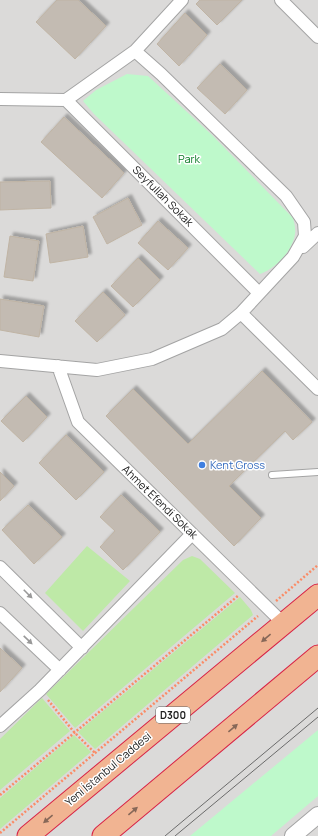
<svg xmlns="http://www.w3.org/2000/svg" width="318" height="836" viewBox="0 0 318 836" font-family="Manrope,sans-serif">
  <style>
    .residential { fill: #dbdad9 }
    .grass { fill: #bee9a7 }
    .park { fill: #bef9cb }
    .building { fill: #c3bbb2; stroke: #c0b4a4; filter: url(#shadow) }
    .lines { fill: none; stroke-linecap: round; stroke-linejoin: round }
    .service-casing { stroke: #a4a4a4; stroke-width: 8 }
    .minor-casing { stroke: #a4a4a4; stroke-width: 14 }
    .tertiary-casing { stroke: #a4a4a4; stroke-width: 18 }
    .trunk-casing { stroke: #d82346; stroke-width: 23 }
    .path { stroke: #fa8c67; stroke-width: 2.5; stroke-dasharray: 2 2; stroke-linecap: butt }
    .service { stroke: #fff; stroke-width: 6 }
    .minor { stroke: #fff; stroke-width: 12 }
    .tertiary { stroke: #fff; stroke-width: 16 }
    .trunk { stroke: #f1b492; stroke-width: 21 }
    .tram { stroke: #6b6b6b; stroke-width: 1 }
    .oneway { fill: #999 }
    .oneway2 { fill: #876858 }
    .shop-dot { fill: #3f7fe0; stroke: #fff; stroke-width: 1.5 }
    .labels { text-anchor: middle; stroke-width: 3; stroke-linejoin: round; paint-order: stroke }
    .shield { fill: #fff; stroke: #616161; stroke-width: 1 }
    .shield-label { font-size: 10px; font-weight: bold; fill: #1d1d1d }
    .park-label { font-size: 11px; fill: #0b7a25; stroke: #fff }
    .street-label { font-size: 11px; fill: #1d1d1d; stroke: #fff }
    .shop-label { font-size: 11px; fill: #366cbe; stroke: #fff; text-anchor: start }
  </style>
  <defs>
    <filter id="shadow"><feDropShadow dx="3.5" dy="-3.5" stdDeviation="1" flood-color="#0004"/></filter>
  </defs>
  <rect width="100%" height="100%" fill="#eeece2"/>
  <path class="residential" d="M0,0H318V836H0Z"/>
  <path class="grass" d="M87,546L130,581L83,631L45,593Z
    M192,556L200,559L235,593L75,728L46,694L183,560Z
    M240,597L251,610L253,615L95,749L78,732Z
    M42,698L70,731L0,790V739Z
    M74,735L91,752L0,829V798Z"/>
  <path class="park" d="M127,74L148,76L212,135L293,218C294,222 296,229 295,234C292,252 276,268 260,274L94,114L83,101L96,90Z
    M318,730V796L271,836H190Z"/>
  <path class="building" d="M57,0H78L106,26L75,59L36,22Z
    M200,0H242L217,25L196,4Z
    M185,13L207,35L179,66L157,44Z
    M220,64L247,90L225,114L197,88Z
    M64,117L124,173L102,198L41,142Z
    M50,181L51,208L0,210V182Z
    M128,198L142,225L107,244L93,217Z
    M158,221L188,248L168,270L138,243Z
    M83,226L88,257L50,263L46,234Z
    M10,236L39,241L33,281L4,277Z
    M138,258L160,280L133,307L111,286Z
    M103,292L125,315L97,342L75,321Z
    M0,299L44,306L39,337L0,330Z
    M262,371L312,422L293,440L285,431L229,486L261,518L234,546L106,416L133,389L188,444Z
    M26,396L47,417L23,442L1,421Z
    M66,435L104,472L76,500L39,463Z
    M0,472L14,486L0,501Z
    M121,495L160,532L123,570L100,547L115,531L100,517Z
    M28,505L62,537L34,564L2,530Z
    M0,648L22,668L0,692Z"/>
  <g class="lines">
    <defs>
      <path id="service" d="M272,475L318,472"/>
      <path id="minor" d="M281,0L318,37
        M135,51L182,0
        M0,99L66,100L135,51L161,74L286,196L304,222L305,236L293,257L241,313L222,329L152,359L97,370L0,361
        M66,100L259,293
        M303,247L318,233
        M241,313L318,389
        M58,366L78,422L283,623
        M0,567L82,648
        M0,613L60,670
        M0,726L40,690L192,534"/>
      <path id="tertiary" d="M293,836L318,815"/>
      <path id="trunk" d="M28,836L318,595
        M103,836L318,656"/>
    </defs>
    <use href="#service" class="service-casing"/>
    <use href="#minor" class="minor-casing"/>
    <use href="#tertiary" class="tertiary-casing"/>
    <use href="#trunk" class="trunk-casing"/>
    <path class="path" d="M276,601L318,565
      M48,700L74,732L95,753
      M0,795L239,595
      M0,833L258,616"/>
    <use href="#service" class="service"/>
    <use href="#minor" class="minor"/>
    <use href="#tertiary" class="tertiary"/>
    <use href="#trunk" class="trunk"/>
    <path class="tram" d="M165,836L318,708
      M175,836L318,717"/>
  </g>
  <defs><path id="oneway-solid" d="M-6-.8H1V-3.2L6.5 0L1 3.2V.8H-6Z"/></defs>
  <g class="oneway">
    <use href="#oneway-solid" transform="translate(28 594) rotate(45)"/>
    <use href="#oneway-solid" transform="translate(28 640) rotate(44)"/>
  </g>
  <g class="oneway2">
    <use href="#oneway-solid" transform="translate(266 638) rotate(140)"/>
    <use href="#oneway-solid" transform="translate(233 728) rotate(-40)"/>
    <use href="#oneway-solid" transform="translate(133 811) rotate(-40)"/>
    <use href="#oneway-solid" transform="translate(48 819) rotate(140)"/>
  </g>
  <circle class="shop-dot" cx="202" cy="465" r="4"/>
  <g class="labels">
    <rect class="shield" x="156" y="707" width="34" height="16" rx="3"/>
    <g class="shield-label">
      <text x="173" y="719">D300</text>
    </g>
    <g class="park-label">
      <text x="189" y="163">Park</text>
    </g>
    <g class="street-label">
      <text transform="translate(163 196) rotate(45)" y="4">Seyfullah Sokak</text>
      <text transform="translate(160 502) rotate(44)" y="4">Ahmet Efendi Sokak</text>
      <text transform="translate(108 769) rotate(-40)" y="4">Yeni İstanbul Caddesi</text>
    </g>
    <g class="shop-label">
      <text x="210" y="469">Kent Gross</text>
    </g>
  </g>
</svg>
